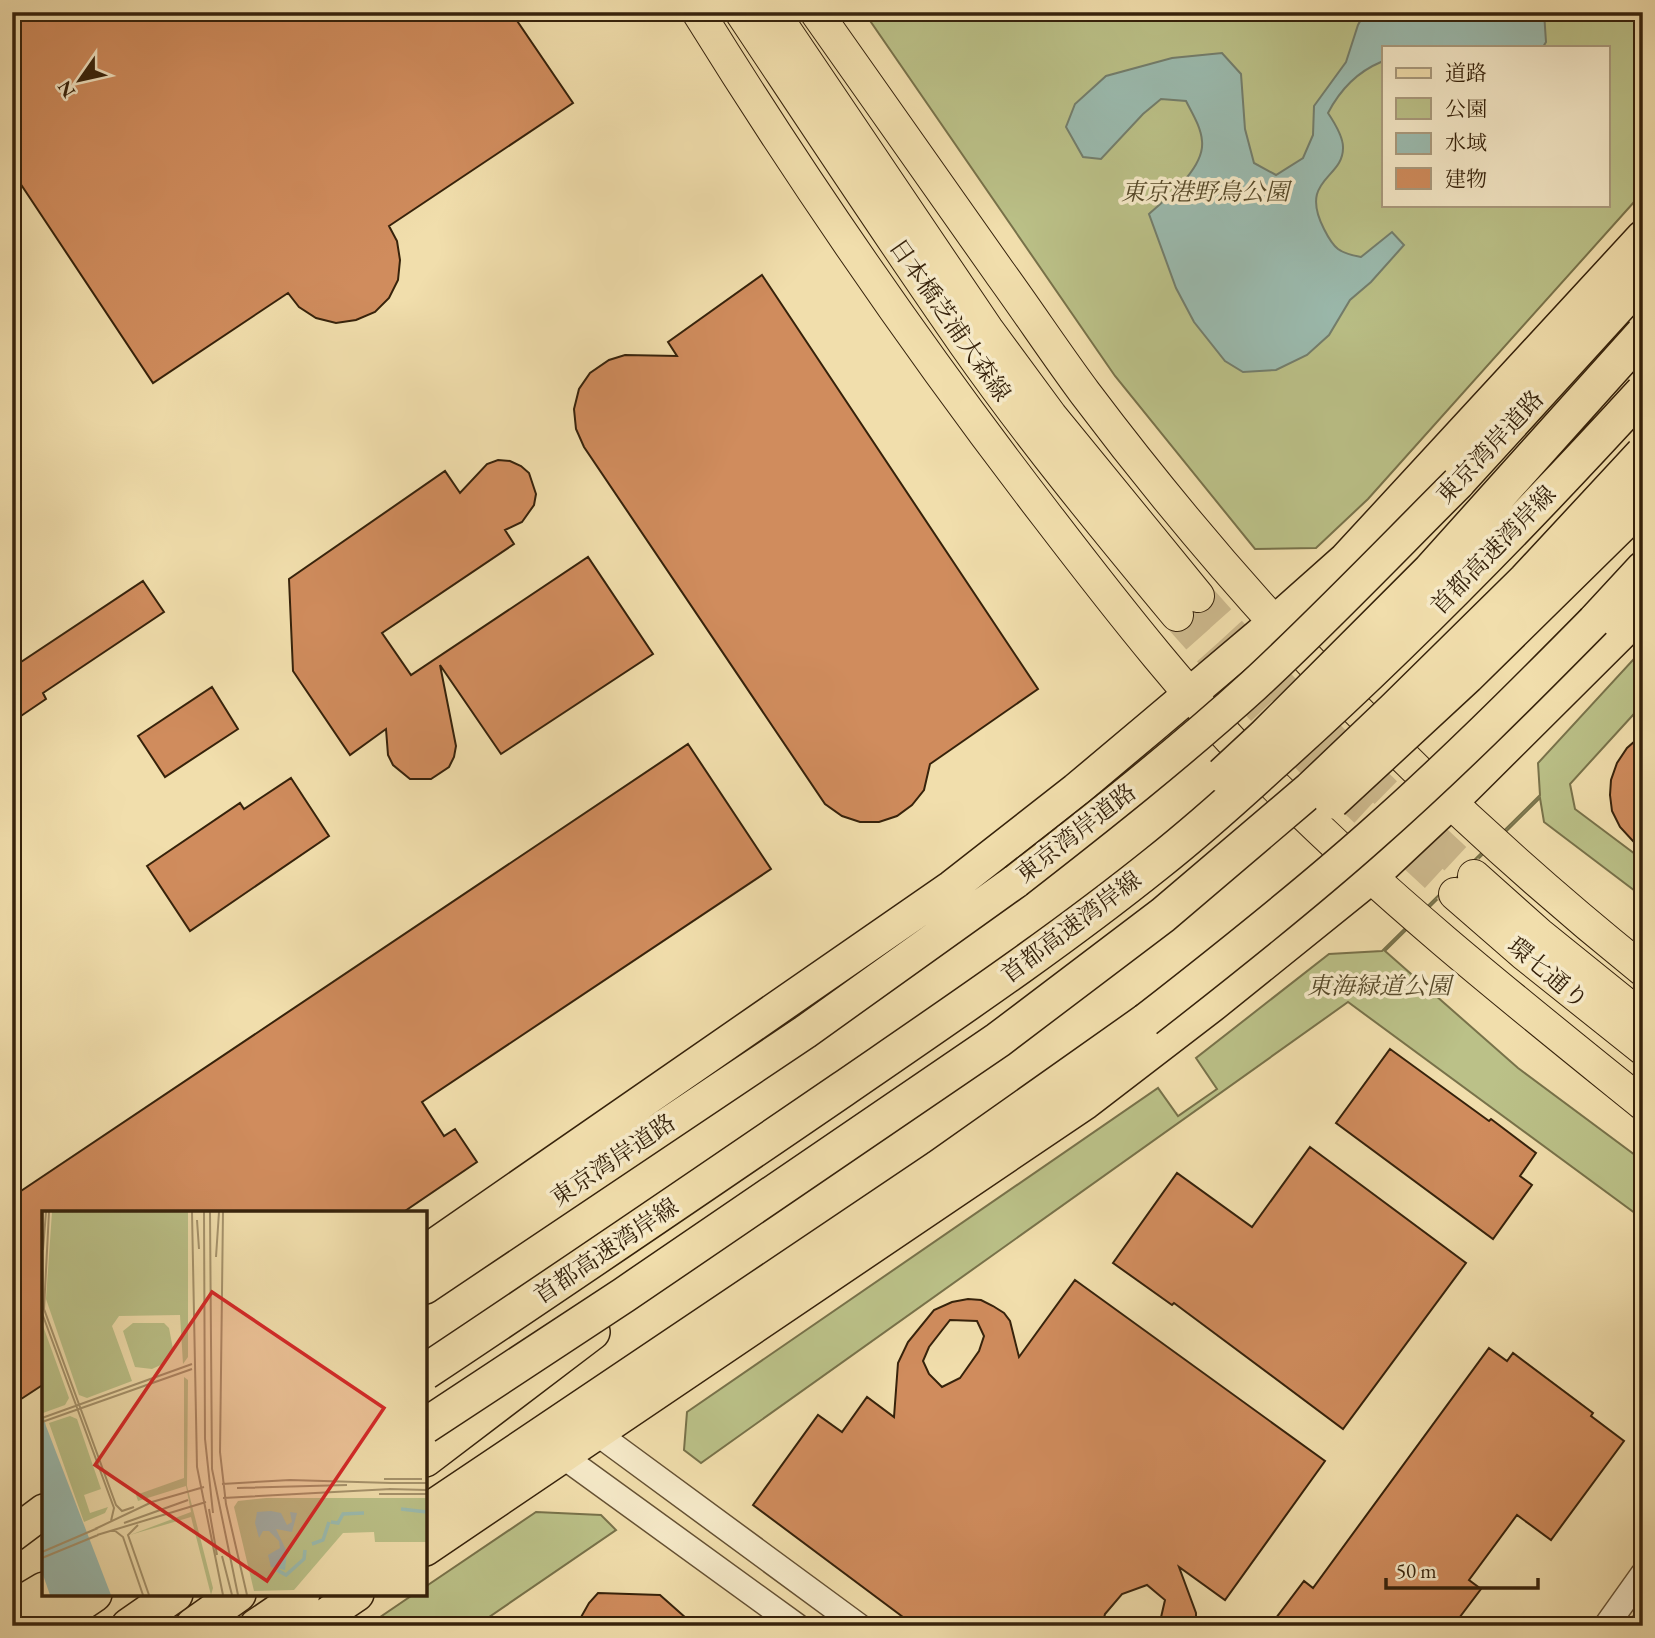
<svg xmlns="http://www.w3.org/2000/svg" width="1655" height="1638" viewBox="0 0 1655 1638" font-family="'EB Garamond','Noto Serif JP',serif">
  <style>
    .green { fill: #bbc188; stroke: #78724a; stroke-width: 2; fill-rule: evenodd }
    .water { fill: #9bbbaf; stroke: #737e6d; stroke-width: 2 }
    .building { fill: #d08c5d; stroke: #36220b; stroke-width: 2; fill-rule: evenodd }
    .lines { fill: none; stroke-linecap: round; stroke-linejoin: round }
    .primary-tunnel { stroke: #ccb88c; stroke-width: 32; stroke-dasharray: 32 16; stroke-linecap: butt }
    .tertiary-casing { stroke: #655133; stroke-width: 27 }
    .primary-casing { stroke: #36220b; stroke-width: 34 }
    .trunk-casing { stroke: #36220b; stroke-width: 36 }
    .motorway-casing { stroke: #36220b; stroke-width: 38 }
    .tertiary { stroke: #f6eac9; stroke-width: 24 }
    .primary { stroke: #f1deac; stroke-width: 32 }
    .trunk { stroke: #f1deac; stroke-width: 33 }
    .motorway { stroke: #f1deac; stroke-width: 35 }
    .trunk-bridge-casing { stroke: #36220b; stroke-width: 36; stroke-linecap: butt }
    .motorway-bridge-casing { stroke: #36220b; stroke-width: 38; stroke-linecap: butt }
    .trunk-bridge { stroke: #f1deac; stroke-width: 33 }
    .motorway-bridge { stroke: #f1deac; stroke-width: 35 }
    .labels { text-anchor: middle; stroke-width: 7; stroke-linejoin: round; paint-order: stroke }
    .park-label { font-size: 24px; font-style: italic; fill: #574a2a; stroke: #f6eac9 }
    .street-label { font-size: 24px; fill: #36220b; stroke: #f6eac9 }
    .inset-river { fill: none; stroke: #9bbbaf; stroke-width: 3.5 }
    .inset-road { fill: none; stroke: #a6936c; stroke-width: 2 }
    .view { fill: #d62828; fill-opacity: 0.15; stroke: #d62828; stroke-width: 3.5 }
    .inset-edge { fill: none; stroke: #36220b; stroke-width: 3.5 }
  </style>
  <rect width="100%" height="100%" fill="#f1deac"/>
  <filter id="stains"><feTurbulence type="fractalNoise" baseFrequency=".00286" numOctaves="4"/><feColorMatrix values="0 0 0 0 .2 0 0 0 0 .09 0 0 0 0 .02 0 0 0 .5 -.17"/></filter>
  <radialGradient id="worn" r=".72"><stop offset=".6" stop-color="#630" stop-opacity="0"/><stop offset="1" stop-color="#630" stop-opacity=".3"/></radialGradient>
  <path class="green" d="M864,12H1643V192L1368,499L1316,548L1255,549L1115,376ZM1384,47H1608V205H1384Z
    M1643,649V704L1570,784L1575,809L1643,860V897L1544,822L1540,798L1385,951L1518,1068L1643,1161V1219L1348,1002L701,1463L684,1450L687,1412L1158,1088L1178,1116L1217,1089L1196,1058L1329,954L1382,951L1540,795L1538,763Z
    M536,1512L601,1515L616,1530L476,1626H367L414,1594H425V1587Z"/>
  <path class="water" d="M1365,12H1544L1546,42L1543,47H1384V64L1381,62C1357,72 1340,90 1328,113C1334,122 1343,136 1343,147C1344,179 1298,178 1324,229C1334,249 1339,253 1361,257L1392,232L1404,245L1371,282L1350,300L1329,335L1307,355L1276,370L1243,372L1225,361L1194,322L1176,288L1149,214C1167,198 1205,168 1202,141C1201,127 1192,113 1186,101L1161,99L1143,114L1101,159L1083,157L1066,127L1075,104L1106,76L1172,58L1222,53L1241,74L1245,129L1254,163L1276,175L1303,158L1313,135L1314,106L1346,62L1358,25Z"/>
  <path class="building" d="M12,12H511L573,103L389,226L397,241L400,260L398,280L389,298L375,312L356,320L336,323L316,318L299,307L288,293L153,383L12,171Z
    M762,275L1038,689L930,764L924,790L912,805L897,816L879,822H860L842,816L825,804L584,447L576,429L574,409L579,389L590,373L609,360L625,355L677,356L668,342Z
    M498,460L510,461L521,466L529,473L536,494L534,505L522,522L505,530L514,544L382,633L411,675L588,557L653,654L501,754L440,665L456,746L454,757L449,767L431,779H410L393,765L388,755L386,729L350,755L293,671L289,579L445,471L460,493L487,464Z
    M143,581L164,612L43,693L46,699L18,718L12,710V668Z
    M212,687L238,729L165,777L138,736Z
    M1643,734V778L1639,797L1643,809V852L1620,827L1612,811L1610,795L1611,780L1617,763L1627,748Z
    M688,744L771,869L422,1102L444,1136L455,1129L477,1162L402,1213H44V1384L12,1405V1197Z
    M291,778L329,836L190,931L147,866L240,803L244,809Z
    M1390,1049L1489,1121L1491,1119L1536,1153L1520,1176L1532,1185L1493,1239L1336,1123Z
    M1310,1147L1466,1263L1343,1429L1174,1303L1172,1305L1113,1263L1177,1173L1252,1227Z
    M1075,1280L1325,1461L1225,1600L1179,1567L1196,1613V1626H1159L1165,1600L1147,1585L1122,1594L1105,1614L1102,1626H915L753,1505L818,1415L842,1432L867,1397L894,1417L898,1363L908,1342L934,1310L952,1302L968,1299L981,1300L993,1306L1004,1313L1010,1321L1019,1357ZM950,1320L977,1321L984,1336L979,1351L960,1378L942,1387L929,1374L923,1361L929,1347Z
    M1489,1348L1507,1361L1513,1353L1593,1413L1591,1416L1624,1441L1551,1540L1517,1515L1469,1580L1481,1589L1453,1626H1270L1304,1581L1313,1588Z
    M598,1593L660,1595L695,1626H576L589,1603Z"/>
  <g class="lines">
    <path class="primary-tunnel" d="M1198,596C1285,694 1377,787 1474,876
      M1177,615L1242,688L1310,760L1455,894"/>
    <defs>
      <path id="tertiary" d="M598,1434L859,1626
        M564,1457L797,1626
        M1606,1626L1643,1574
        M1642,1626L1643,1624"/>
      <path id="primary" d="M698,12C806,186 923,355 1047,516C1119,610 1194,706 1278,789C1392,903 1518,1003 1643,1104
        M741,12C815,123 888,234 964,343C1030,437 1103,526 1177,615
        M773,12L987,329L1051,416L1198,596
        M816,12C878,99 939,186 1000,273C1029,313 1056,354 1085,393C1246,607 1434,802 1643,970
        M1474,876L1539,934L1643,1018
        M1455,894L1524,954L1643,1049"/>
      <path id="trunk" d="M1458,483L1643,280
        M1594,621L1643,568
        M425,1252L952,887L1076,790L1151,727L1274,623L1346,559L1643,237
        M425,1287L805,1032L1016,881
        M425,1512L938,1167L1146,1020
        M12,1535L44,1511
        M425,1549L1086,1102L1211,1006L1371,877L1452,801L1643,611
        M256,1626L303,1594
        M310,1626L357,1594"/>
      <path id="motorway" d="M425,1459L592,1332
        M12,1609L44,1590
        M47,1626L94,1594
        M129,1626L175,1594
        M193,1626L238,1594"/>
    </defs>
    <use href="#tertiary" class="tertiary-casing"/>
    <use href="#primary" class="primary-casing"/>
    <use href="#trunk" class="trunk-casing"/>
    <use href="#motorway" class="motorway-casing"/>
    <use href="#tertiary" class="tertiary"/>
    <use href="#primary" class="primary"/>
    <use href="#trunk" class="trunk"/>
    <use href="#motorway" class="motorway"/>
    <defs>
      <path id="trunk-bridge" d="M1016,881C1097,818 1178,754 1254,685C1324,620 1390,551 1458,483
        M1146,1020C1223,960 1299,900 1372,835C1449,767 1522,694 1594,621"/>
      <path id="motorway-bridge" d="M1223,775L1264,737L1431,570L1643,334
        M1332,801L1467,676L1643,503
        M425,1372C565,1279 704,1184 843,1089C949,1016 1056,944 1157,863C1196,832 1233,799 1270,765C1401,648 1524,522 1643,392
        M425,1426L624,1295L998,1040L1163,915L1311,789L1395,709L1526,580L1643,454"/>
    </defs>
    <use href="#trunk-bridge" class="trunk-bridge-casing"/>
    <use href="#motorway-bridge" class="motorway-bridge-casing"/>
    <use href="#trunk-bridge" class="trunk-bridge"/>
    <use href="#motorway-bridge" class="motorway-bridge"/>
  </g>
  <g class="labels">
    <g class="park-label">
      <text x="1205" y="200">東京港野鳥公園</text>
      <text x="1379" y="994">東海緑道公園</text>
    </g>
    <g class="street-label">
      <text transform="translate(950 320) rotate(55)" y="8">日本橋芝浦大森線</text>
      <text transform="translate(1490 447) rotate(-47)" y="8">東京湾岸道路</text>
      <text transform="translate(1493 550) rotate(-46)" y="8">首都高速湾岸線</text>
      <text transform="translate(1076 833) rotate(-38)" y="8">東京湾岸道路</text>
      <text transform="translate(1071 927) rotate(-37)" y="8">首都高速湾岸線</text>
      <text transform="translate(1548 973) rotate(40)" y="8">環七通り</text>
      <text transform="translate(613 1160) rotate(-34)" y="8">東京湾岸道路</text>
      <text transform="translate(606 1251) rotate(-34)" y="8">首都高速湾岸線</text>
    </g>
  </g>
  <g transform="translate(42 1211)">
    <rect width="385" height="385" fill="#f1deac"/>
    <path d="M10,1H146V146L141,153L138,104L77,105L70,115L90,170L45,187L37,184L4,88ZM0,112L27,187L23,194L1,202ZM91,112H122L127,117L131,138L123,152L110,158L93,156L81,120ZM142,166L146,169L145,275L171,377L169,384L149,306L88,324L149,301L144,275L96,290L94,284L142,267ZM28,205L35,208L59,278L42,284L48,302L66,296L63,302L42,311L7,212ZM224,287H385V331H333L332,321L301,322L252,379L212,380L192,296L196,290Z" fill="#bbc188"/>
    <path d="M0,199L4,215L69,384H8L0,361ZM229,300L239,302L245,314L250,311L248,301L255,302L250,321L234,318L245,341L243,359L229,356L226,344L238,337L237,330L227,320H221L217,327L213,312L215,301Z" fill="#9bbbaf"/>
    <path class="inset-river" d="M359,298L385,301M289,311L296,312L301,303L322,302M270,333L281,329L287,311M235,359L244,364L262,348L263,339"/>
    <path class="inset-road" d="M7,1L2,98L74,294L80,300L92,296M150,1L155,256L181,384M162,1L163,228L171,302M168,1L170,258L196,384M181,1L178,241L184,293L205,384M155,9L157,38M1,39L4,1M174,46L177,1M0,102L72,297L69,310M0,207L150,153M0,211L150,158M342,268H380M347,272H385M180,273L248,269L349,272M195,277L305,274M347,278L385,279M337,283H385M181,287L349,278M167,298L175,344M82,312L146,289M96,314L86,324L107,384M53,318L110,291L162,276M72,319L81,326L101,384M55,324L164,291M0,341L56,317M180,345L190,384M0,347L56,324"/>
    <path class="view" d="M170,81L342,197L225,370L53,254Z"/>
    <rect width="385" height="385" class="inset-edge"/>
  </g>
  <rect width="1655" height="1638" fill="none" stroke="#f1deac" stroke-width="42"/>
  <rect x="14" y="14" width="1627" height="1610" fill="none" stroke="#36220b" stroke-width="3.5"/>
  <rect x="21" y="21" width="1613" height="1596" fill="none" stroke="#36220b" stroke-width="2"/>
  <rect x="1382" y="46" width="228" height="161" fill="#f6eac9" stroke="#a99a7d" stroke-width="2"/>
  <rect x="1396" y="68" width="35" height="10" fill="#f1deac" stroke="#a99a7d" stroke-width="2"/>
  <text x="1445" y="80" font-size="21" fill="#36220b">道路</text>
  <rect x="1396" y="98" width="35" height="21" fill="#bbc188" stroke="#a99a7d" stroke-width="2"/>
  <text x="1445" y="116" font-size="21" fill="#36220b">公園</text>
  <rect x="1396" y="133" width="35" height="21" fill="#9bbbaf" stroke="#a99a7d" stroke-width="2"/>
  <text x="1445" y="150" font-size="21" fill="#36220b">水域</text>
  <rect x="1396" y="168" width="35" height="21" fill="#d08c5d" stroke="#a99a7d" stroke-width="2"/>
  <text x="1445" y="186" font-size="21" fill="#36220b">建物</text>
  <g transform="translate(80 80) rotate(236)" stroke="#f6eac9" stroke-width="5" paint-order="stroke">
  <path d="M0-5L12 26L0 18L-12 26Z" fill="#36220b"/>
  <text y="-10" font-size="19" font-weight="bold" text-anchor="middle" fill="#36220b">N</text>
  </g>
  <path d="M1386 1578v10h152v-10" fill="none" stroke="#36220b" stroke-width="3.5"/>
  <text x="1396" y="1578" font-size="21" fill="#36220b" stroke="#f6eac9" stroke-width="5" paint-order="stroke">50 m</text>
  <rect width="100%" height="100%" filter="url(#stains)"/>
  <rect width="100%" height="100%" fill="url(#worn)"/>
</svg>
